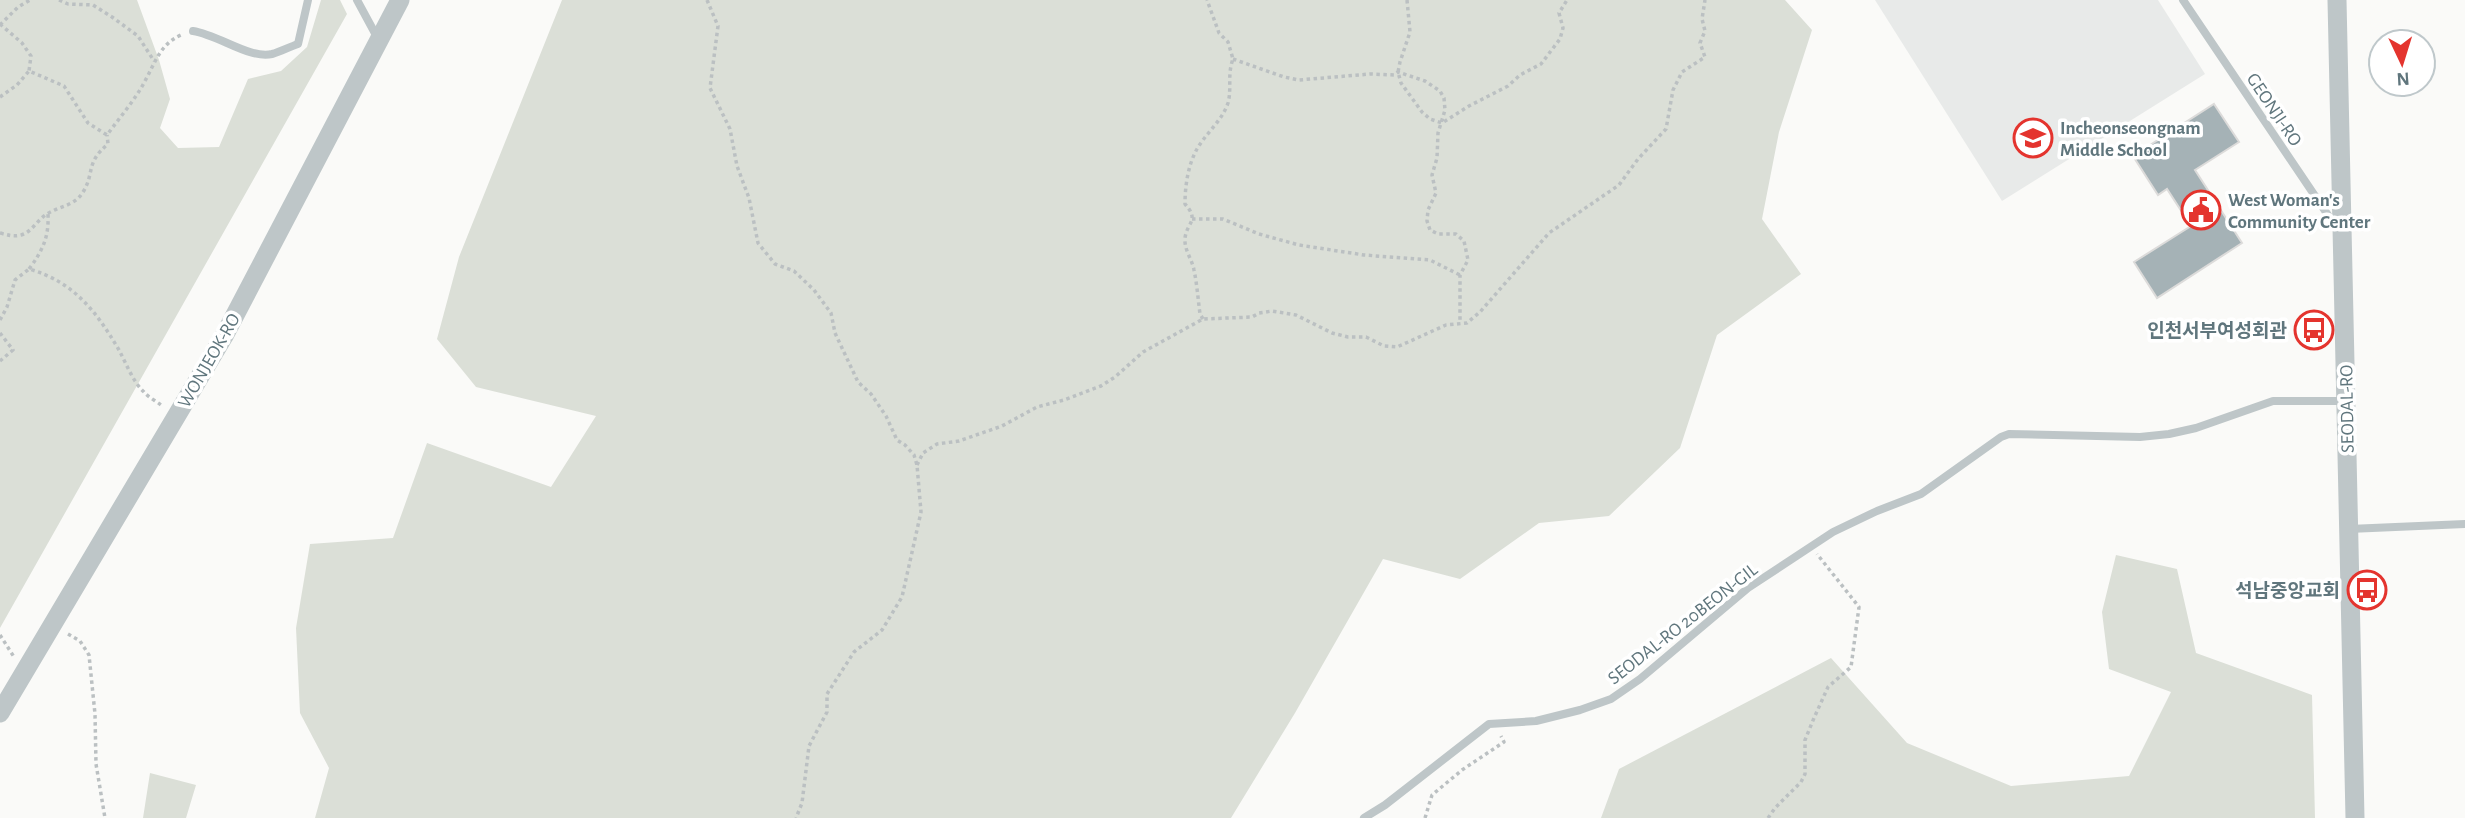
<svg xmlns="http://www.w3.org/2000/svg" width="2465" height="818" viewBox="0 0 2465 818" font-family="'Alegreya Sans','Noto Sans KR',sans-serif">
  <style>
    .built { fill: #e8eae9 }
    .green { fill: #dbdfd7 }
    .building { fill: #a5b2b6; stroke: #dcdbda; stroke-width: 2 }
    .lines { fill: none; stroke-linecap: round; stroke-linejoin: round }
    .path { stroke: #bbc0c2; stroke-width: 3.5; stroke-dasharray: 3.5 3.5; stroke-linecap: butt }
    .service { stroke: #bec6c8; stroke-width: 8 }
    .tertiary { stroke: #bec6c8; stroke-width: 19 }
    .labels { text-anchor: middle; stroke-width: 7; stroke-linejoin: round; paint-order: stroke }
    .street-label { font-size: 19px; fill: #60767d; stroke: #fff }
    .poi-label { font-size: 19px; font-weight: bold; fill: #60767d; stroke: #fff; text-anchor: start }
  </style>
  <rect width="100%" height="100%" fill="#fafaf8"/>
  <path class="built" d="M1875,0H2158L2205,74L2002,201Z"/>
  <path class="green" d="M0,0H137L159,60L170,99L160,128L178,148L219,147L248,79L281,71L307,47L321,0H340L347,14L0,628Z
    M562,0H1785L1812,30L1779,132L1762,219L1801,274L1717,335L1680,448L1609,516L1539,523L1460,579L1383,559L1295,713L1231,818H315L329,768L300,713L296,628L310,544L393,538L427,443L551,487L596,416L476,387L437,339L459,257Z
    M2116,555L2177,569L2196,653L2312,695L2315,818H1601L1619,769L1831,658L1907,743L2011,786L2129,776L2171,692L2109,669L2102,612Z
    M150,773L196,785L186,818H143Z"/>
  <path class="building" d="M2214,104L2239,142L2195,170L2242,243L2157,298L2134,262L2191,226L2167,189L2158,195L2133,156Z"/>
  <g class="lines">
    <path class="path" d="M59,0L68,4L93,5L112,17L138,36L154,61
      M707,0L718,26L710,88L730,129L737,166L749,198L758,243L775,264L794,271L814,290L831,313L835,333L858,382L871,394L886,416L897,440L905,445L914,455L917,465L921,512L902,597L882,630L854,652L827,694V712L809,746L802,803L796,818
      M1407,0L1410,32L1400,62L1398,72L1401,83L1422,112L1430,119L1442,123L1469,106L1508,86L1520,75L1541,64L1560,39L1563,28L1559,13L1567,0
      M0,24L22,43L31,56L29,71
      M0,25L18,7L30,0
      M1233,59L1284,77L1299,80L1370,74L1394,75L1398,72L1425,81L1440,91L1444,98L1445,110L1438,133L1437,158L1432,175L1436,193L1428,210L1427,221L1430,230L1438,234H1456L1464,241L1468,260L1460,275V323
      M0,97L17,85L29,71L64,86L88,123L107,135C120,117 135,100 145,81C155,63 160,44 181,35
      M1192,219H1223L1259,234L1299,245L1364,255L1430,260L1460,275
      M0,233C8,235 13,237 21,235C32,232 37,220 47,214C59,206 75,206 83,192C95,173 85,163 108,144L107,135
      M29,269C43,250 49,237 48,214
      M1203,319L1200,314C1198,299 1197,284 1194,270C1192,259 1184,250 1185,238C1187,222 1200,221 1185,204C1185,186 1188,165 1197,149C1206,133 1222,121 1228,103C1232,88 1227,75 1233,59L1228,42L1219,33L1207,0
      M0,320L7,307L15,280L29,269C74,282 96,311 119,350C126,363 133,382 144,392C148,397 156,401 161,405
      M0,333L13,350L0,361
      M917,465L923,453L937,444L959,441L1002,426L1037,407L1064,400L1101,386L1115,377L1143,352L1203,319L1252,317L1259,313L1272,311L1296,315L1332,333L1348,337H1366L1384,346L1397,347L1446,325L1467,323L1480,312L1549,233L1619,185L1638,159L1666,129L1673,90L1682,72L1705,57L1700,43L1705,31L1702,19L1705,0
      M68,634L80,641L89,655L95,714L96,764L105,818
      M0,635L14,657
      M1425,818L1432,795L1462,770L1504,742L1501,736
      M1768,818L1775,808L1801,782L1805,774V740L1814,718L1828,687L1851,667L1859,607L1817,554"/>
    <path class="service" d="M357,0L377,37
      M2183,0L2338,230
      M193,31C219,35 249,59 272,54C280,52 289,47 298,44L308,0
      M2349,529L2465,524
      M1364,818L1385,805L1489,724L1536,721L1580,710L1611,699L1640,679L1748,588L1833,532L1877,511L1921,494L2001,437L2009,434L2140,437L2169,434L2196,428L2273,401H2346"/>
    <path class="tertiary" d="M2337,0L2355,818
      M0,713L224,336L400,0"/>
  </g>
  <defs>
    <symbol id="school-ring" viewBox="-11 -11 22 22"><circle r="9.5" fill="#fff" stroke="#e4342e" stroke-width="1.5"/><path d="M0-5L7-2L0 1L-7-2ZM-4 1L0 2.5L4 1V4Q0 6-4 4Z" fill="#e4342e"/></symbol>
    <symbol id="civic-ring" viewBox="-11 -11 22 22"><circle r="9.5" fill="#fff" stroke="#e4342e" stroke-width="1.5"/><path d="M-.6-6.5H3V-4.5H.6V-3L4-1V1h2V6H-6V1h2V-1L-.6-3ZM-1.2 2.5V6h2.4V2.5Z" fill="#e4342e"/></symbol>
    <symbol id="bus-ring" viewBox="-11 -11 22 22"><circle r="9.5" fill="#fff" stroke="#e4342e" stroke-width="1.5"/><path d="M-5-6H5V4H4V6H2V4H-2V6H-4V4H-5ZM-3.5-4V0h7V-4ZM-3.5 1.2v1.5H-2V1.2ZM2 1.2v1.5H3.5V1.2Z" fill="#e4342e"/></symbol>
  </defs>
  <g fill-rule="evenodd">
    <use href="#school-ring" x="2011" y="116" width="44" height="44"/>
    <use href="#civic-ring" x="2179" y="188" width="44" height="44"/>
    <use href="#bus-ring" x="2292" y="308" width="44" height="44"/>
    <use href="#bus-ring" x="2345" y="568" width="44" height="44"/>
  </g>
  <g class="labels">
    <g class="street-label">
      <text transform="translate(2275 109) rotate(56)" y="7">GEONJI-RO</text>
      <text transform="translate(208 360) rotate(-60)" y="7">WONJEOK-RO</text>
      <text transform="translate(2346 409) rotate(-91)" y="7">SEODAL-RO</text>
      <text transform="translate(1682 623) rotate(-38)" y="7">SEODAL-RO 20BEON-GIL</text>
    </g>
    <g class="poi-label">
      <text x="2060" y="134">Incheonseongnam<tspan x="2060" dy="22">Middle School</tspan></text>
      <text x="2228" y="206">West Woman's<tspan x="2228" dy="22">Community Center</tspan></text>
      <text x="2287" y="337" text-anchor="end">인천서부여성회관</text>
      <text x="2340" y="597" text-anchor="end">석남중앙교회</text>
    </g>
  </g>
  <g transform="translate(2402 63) rotate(176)"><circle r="33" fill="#ffffff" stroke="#bfc8cb" stroke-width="2"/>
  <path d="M0-5L12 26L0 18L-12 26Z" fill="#e4342e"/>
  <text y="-10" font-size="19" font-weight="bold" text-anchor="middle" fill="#60767d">N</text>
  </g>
</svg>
